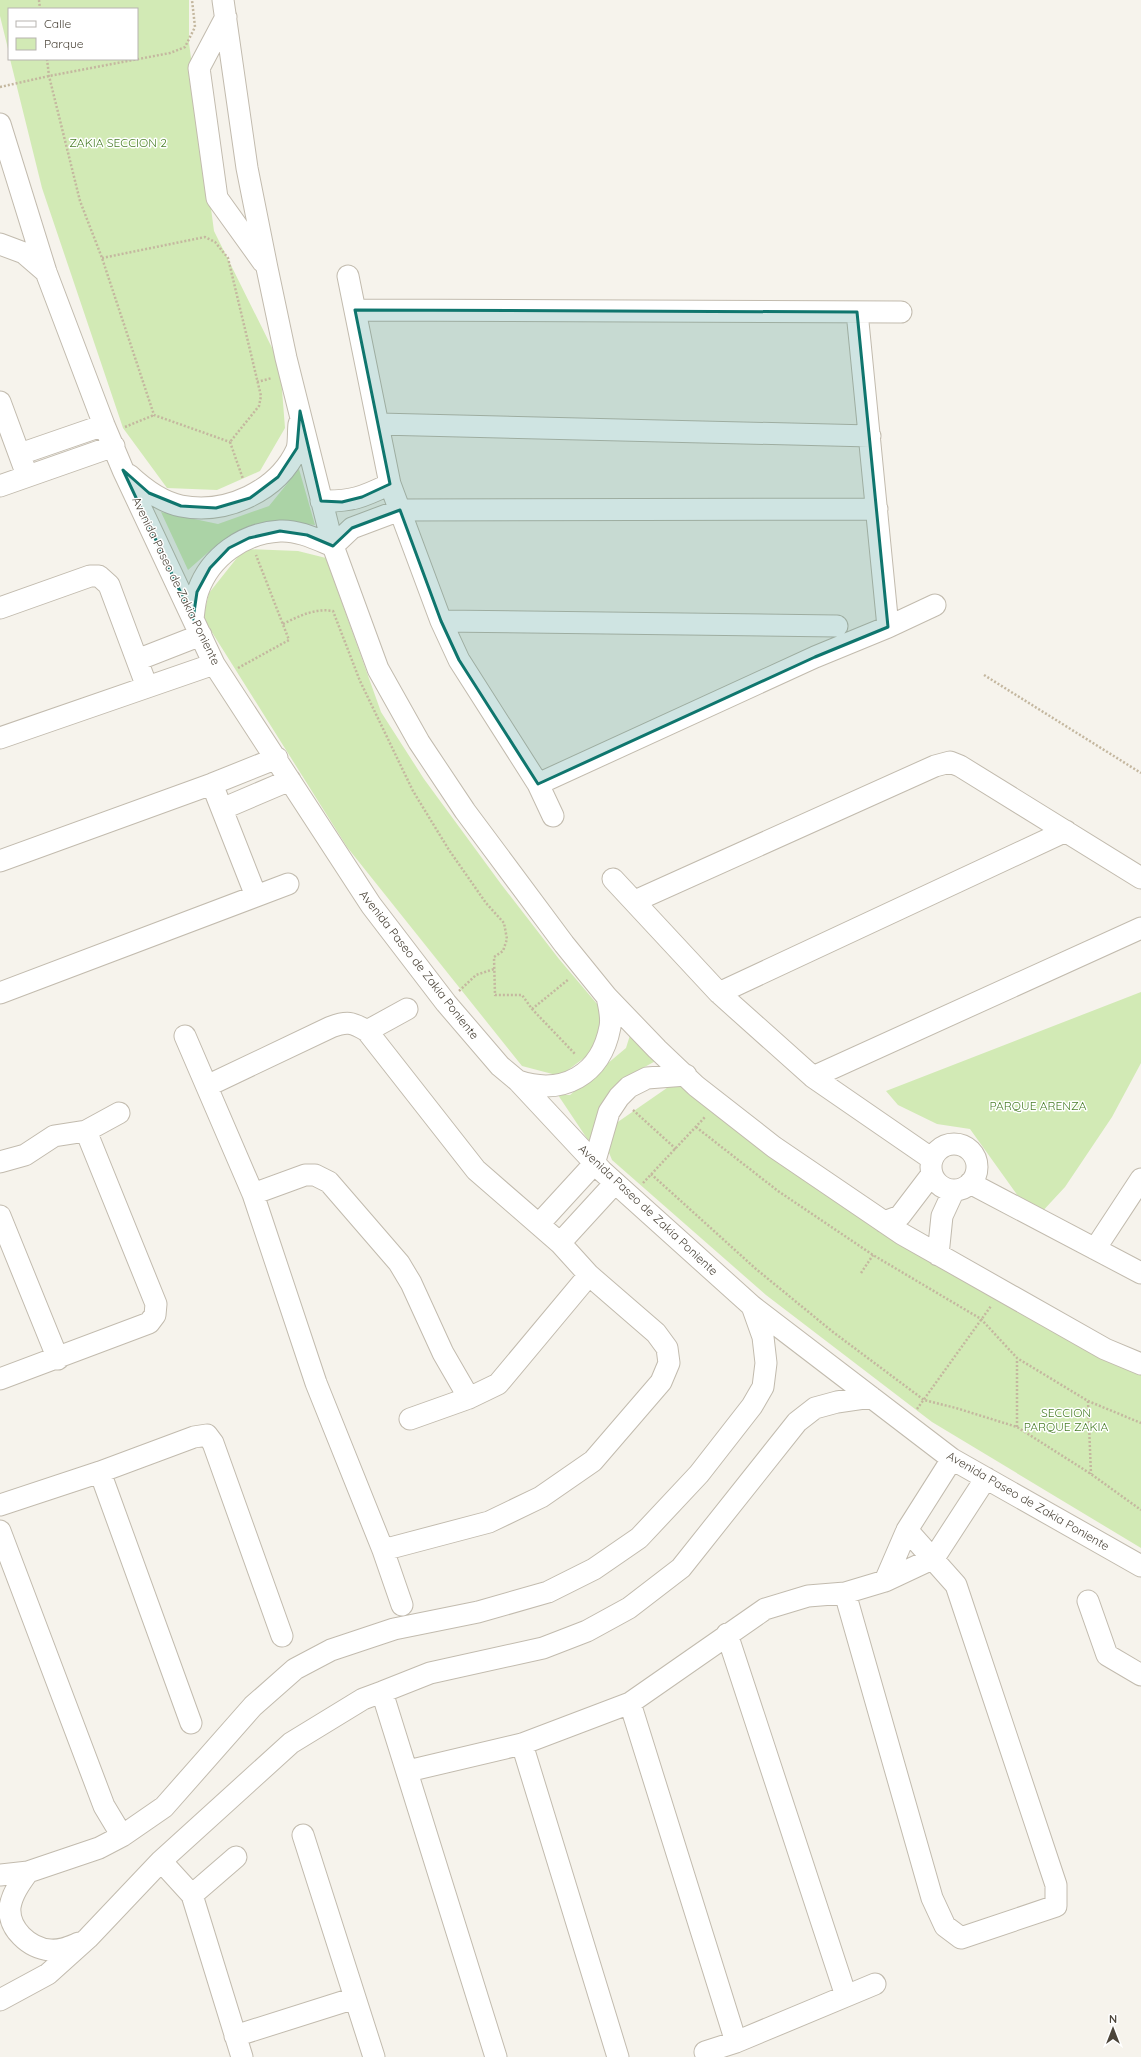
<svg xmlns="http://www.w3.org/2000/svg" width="1141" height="2057" viewBox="0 0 1141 2057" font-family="Quicksand,sans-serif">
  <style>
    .park { fill: #d2eab5 }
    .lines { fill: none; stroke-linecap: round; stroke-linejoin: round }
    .minor-casing { stroke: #c2bbae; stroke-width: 23 }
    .path { stroke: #c4b79f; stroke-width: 2.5; stroke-dasharray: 2 2; stroke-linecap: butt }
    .minor { stroke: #fff; stroke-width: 21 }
    .marked { fill: #0f766e; fill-opacity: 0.2; stroke: #0f766e; stroke-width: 3; stroke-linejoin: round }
    .labels { text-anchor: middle; stroke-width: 3; stroke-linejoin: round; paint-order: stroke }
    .park-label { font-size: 12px; fill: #4a7f2a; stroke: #fff }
    .street-label { font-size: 12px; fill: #4b4439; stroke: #fff }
  </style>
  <rect width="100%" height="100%" fill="#f6f3ec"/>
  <path class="park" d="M0,0H189V43L214,231L280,364L285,428L260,471L217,490L167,488L123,428L42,188L10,59H137V9H9V53L0,16Z
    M299,469L315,525L277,521L236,533L213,548L188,570L161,512L218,524L269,506Z
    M244,549L298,551L326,558L381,712L424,779L501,884L559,959L603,1011L596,1049L560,1076L522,1066L347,847L203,618L209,593Z
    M1141,992V1063L1112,1117L1065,1187L1039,1215L1028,1210L970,1129L937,1124L898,1105L886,1091Z
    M631,1032L663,1057L639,1070L598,1155L558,1095H570L626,1048Z
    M677,1081L862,1215L1106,1361L1141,1375V1548L932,1422L766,1295L612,1160L605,1143L612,1126Z"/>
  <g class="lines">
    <defs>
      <path id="minor" d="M223,0L247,168L267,268L286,358L333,546L378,669L419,742L465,811L564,944L607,997L657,1049L696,1086L774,1147L902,1234L1105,1349L1141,1364
        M226,17L199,68L217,198L263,262
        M0,124L46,272L104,425L123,470L214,664L371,905L446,1003L500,1066L518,1081L602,1171L752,1306L952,1459L1141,1566
        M0,244L24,253L46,272
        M348,276L390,484L441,621L459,660L538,784L553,816
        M355,310L901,312
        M857,312L888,627
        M0,402L24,467
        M379,424L870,436
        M20,454L104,425
        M129,475C144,489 161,502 181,506C226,515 278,491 297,449C299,442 298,432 299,424
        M0,486L114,446
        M321,501C351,502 363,497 390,484
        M0,608L90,576H99L109,585L147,687
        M193,619C194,610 195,599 198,591C210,557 243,533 280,531C298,530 316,539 333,546L352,528L400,510L877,509
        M441,621L837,626
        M137,660L201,635
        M0,738L214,664
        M212,784L256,896
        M538,784L815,657L888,627L935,605
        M222,809L290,780
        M0,861L212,784L277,758
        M613,879L719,993L813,1077L932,1159
        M635,901L935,766L950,762L960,766L1141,878
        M0,993L288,884
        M719,993L1066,831
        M367,1031L407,1009
        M185,1036L253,1194L316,1383L383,1550L402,1605
        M813,1077L1141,928
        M518,1081C563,1096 601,1075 610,1027C612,1017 609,1006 607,997
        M207,1086L331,1027C347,1021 352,1022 367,1031L476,1170L560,1243L589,1275L656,1333L667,1348L669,1363L661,1382L593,1461L541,1497L489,1522L383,1550
        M931 1167a23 23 0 1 1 46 0a23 23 0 1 1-46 0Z
        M0,1162L25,1155L54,1136L86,1131L119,1113
        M970,1183L1141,1273
        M253,1194L305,1175H315L329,1182L399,1263L411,1283L443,1353L469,1398
        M0,1216L58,1359
        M884,1222L900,1216L932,1174
        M539,1224L594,1164L609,1112L619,1097L629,1087L647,1078L686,1075
        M560,1243L615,1183
        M1095,1249L1141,1179
        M938,1255L942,1216L954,1190
        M0,1379L149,1323L155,1315L156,1304L86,1131
        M410,1419L469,1398L498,1384L589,1275
        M100,1472L191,1723
        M0,1505L100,1472L194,1437L207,1435L213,1443L282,1636
        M0,1531L104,1806L122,1836
        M885,1581L907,1530L952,1459
        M845,1593L932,1898L945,1926L961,1938L1056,1906V1885L956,1585L907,1530
        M1088,1601L1107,1655L1141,1675
        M727,1634L846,1996
        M382,1692L496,2057
        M630,1703L736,2042
        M522,1744L618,2057
        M408,1771L522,1744L630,1703L765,1609L808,1596L845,1593L885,1581L934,1558L986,1478
        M303,1835L374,2057
        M161,1861L192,1895L242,2057
        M28,1872C20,1883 12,1894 10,1907C8,1929 29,1948 50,1950C61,1951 69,1947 79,1943
        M0,1875L28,1872L99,1848L122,1836L164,1807L253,1706L295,1669L331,1650L394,1629L478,1612L548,1592L594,1569L639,1538L699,1474L752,1406L763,1387L766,1363L763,1337L752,1306
        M192,1895L236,1857
        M0,2000L48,1974L88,1938L161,1861L291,1743L363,1699L382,1692L430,1673L543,1648L587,1631L629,1608L681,1568L797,1422L815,1408L837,1402L871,1397
        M235,2036L355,1998
        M705,2052L736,2042L875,1984"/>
    </defs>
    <use href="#minor" class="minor-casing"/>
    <path class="path" d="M39,0L40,9
      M47,59L49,76L80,201L102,258L154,415L230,442
      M0,87L49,76L170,53L185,47L195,27L192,0
      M102,258L205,237L215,242L228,258L261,396L259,406L230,442
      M257,382L272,378
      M125,427L154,415
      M230,442L243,479
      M283,624C299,616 315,608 333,611L360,681L413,791L449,850L486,903L504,923L507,939L503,951L494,957L495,995H522L532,1009L576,1055
      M238,668L289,640L256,555
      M984,675L1141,773
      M459,991L476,975L494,969
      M532,1009L569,979
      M633,1110L676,1149
      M696,1127L778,1191L873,1255L981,1319L1017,1358L1088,1401L1141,1423
      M651,1174L756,1269L833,1332L924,1400L956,1408L1017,1427L1091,1474L1141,1510
      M643,1183L705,1117
      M861,1273L873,1255
      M1088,1401L1091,1474
      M917,1409L991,1306
      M1017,1427V1359"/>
    <use href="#minor" class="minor"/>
  </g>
  <path class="marked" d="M355,310L857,312L888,627L815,657L538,784L459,660L441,621L400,510L352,528L333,546L307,535L280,531L249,538L229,548L210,568L197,592L193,619L123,470L149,493L181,506L216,508L250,498L278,477L297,448L300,411L321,501L342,502L362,497L390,484Z"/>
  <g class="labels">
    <g class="park-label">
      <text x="118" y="147">ZAKIA SECCION 2</text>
      <text x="1038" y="1110">PARQUE ARENZA</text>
      <text x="1066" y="1417">SECCION<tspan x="1066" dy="14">PARQUE ZAKIA</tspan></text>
    </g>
    <g class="street-label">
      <text transform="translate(176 581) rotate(64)" y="4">Avenida Paseo de Zakia Poniente</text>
      <text transform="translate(419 965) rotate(52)" y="4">Avenida Paseo de Zakia Poniente</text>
      <text transform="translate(648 1210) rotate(43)" y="4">Avenida Paseo de Zakia Poniente</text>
      <text transform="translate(1028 1501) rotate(30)" y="4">Avenida Paseo de Zakia Poniente</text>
    </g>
  </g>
  <rect x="8" y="8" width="130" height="52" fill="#ffffff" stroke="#b7b4b0"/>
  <rect x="16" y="21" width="20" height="6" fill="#ffffff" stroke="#b7b4b0"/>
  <text x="44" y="28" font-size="12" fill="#4b4439">Calle</text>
  <rect x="16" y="38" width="20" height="12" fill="#d2eab5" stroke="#b7b4b0"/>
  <text x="44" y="48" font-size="12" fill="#4b4439">Parque</text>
  <g transform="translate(1113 2029)" stroke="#ffffff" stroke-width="3" paint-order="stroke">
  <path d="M0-3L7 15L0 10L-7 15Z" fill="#4b4439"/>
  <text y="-6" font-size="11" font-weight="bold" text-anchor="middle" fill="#4b4439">N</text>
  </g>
</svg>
